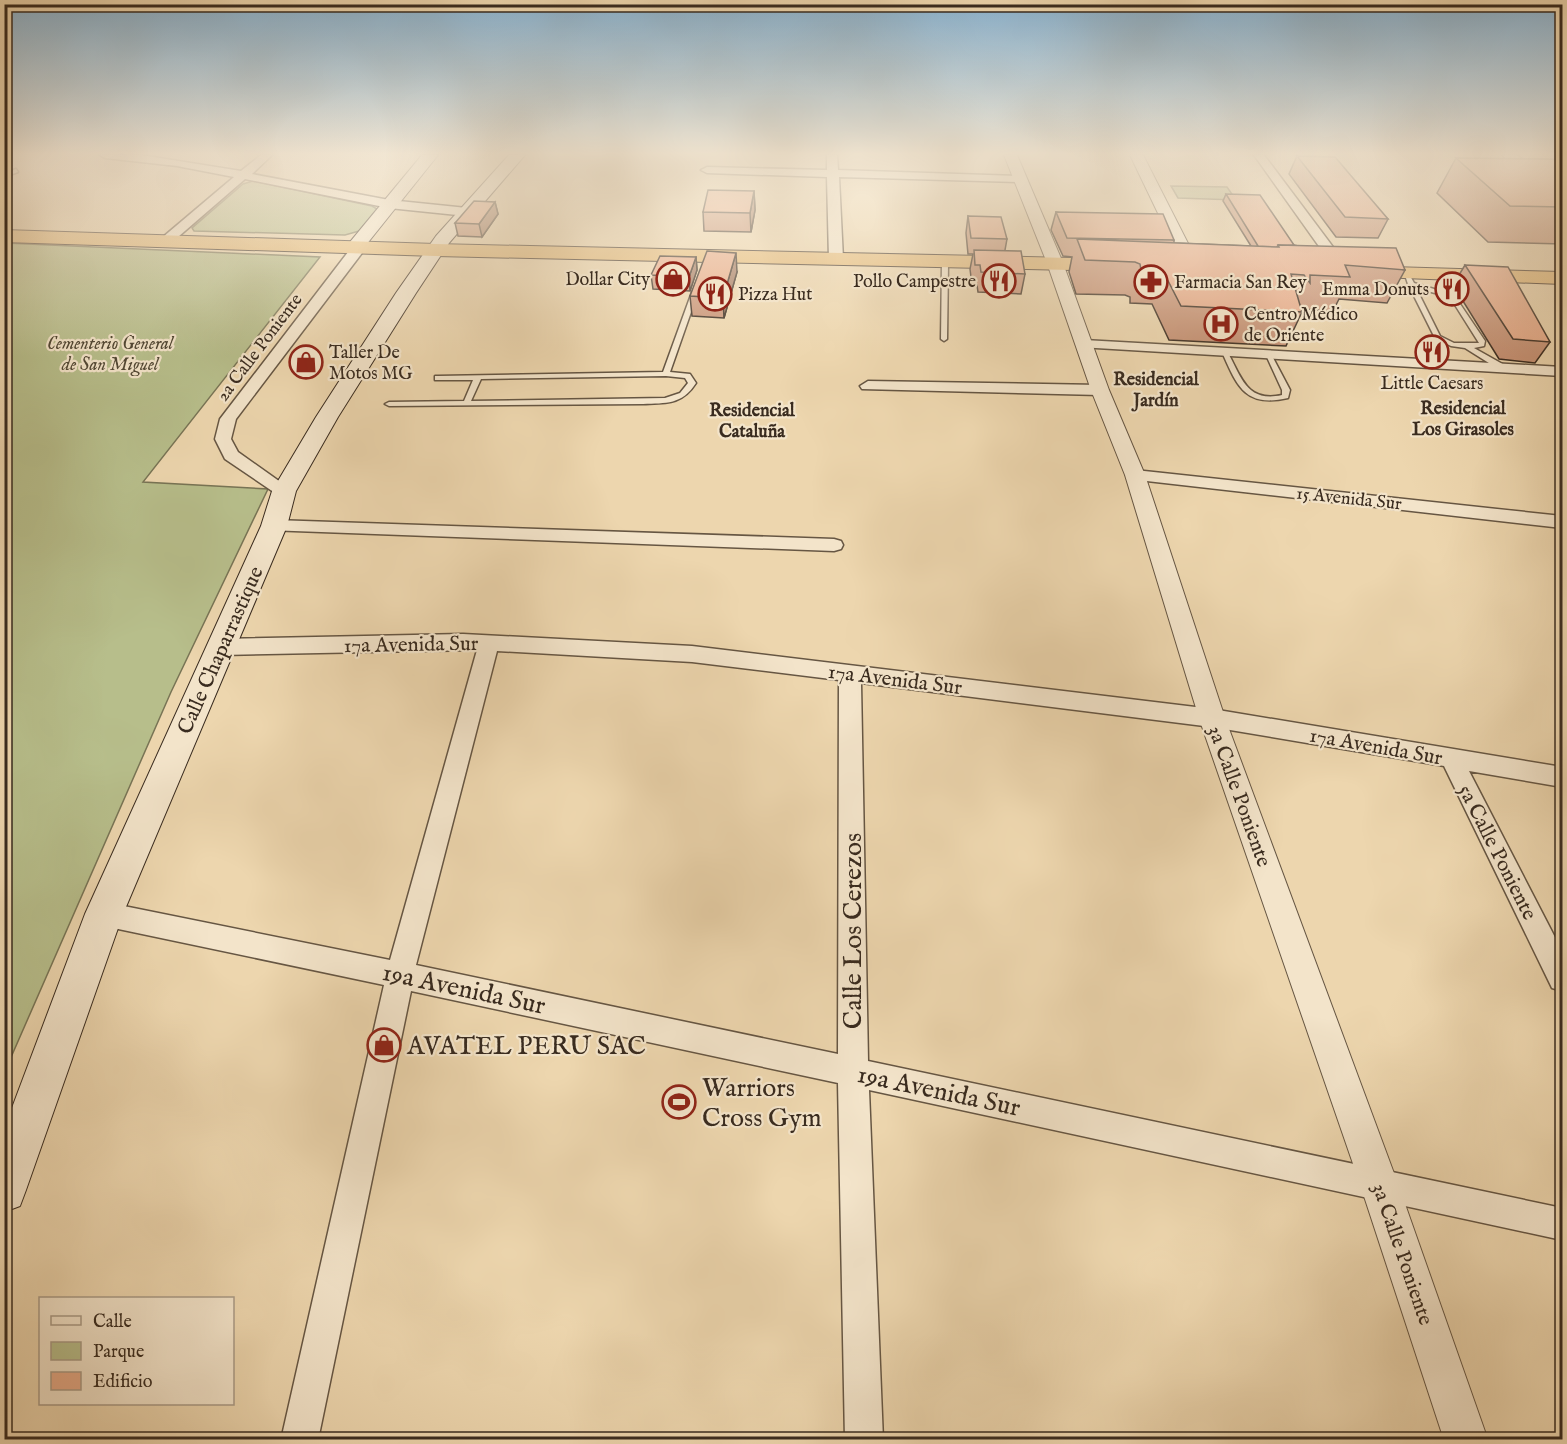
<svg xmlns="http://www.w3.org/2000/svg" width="1567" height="1444" viewBox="0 0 1567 1444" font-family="'IM FELL English',serif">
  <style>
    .green { fill: #b7be8b; stroke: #787455; stroke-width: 1.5 }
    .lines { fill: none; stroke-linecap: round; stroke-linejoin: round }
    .service-casing { stroke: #665643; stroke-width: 3 }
    .minor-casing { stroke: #665643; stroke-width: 3 }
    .tertiary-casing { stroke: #665643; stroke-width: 2 }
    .secondary-casing { stroke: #392b1f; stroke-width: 2 }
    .trunk-casing { stroke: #392b1f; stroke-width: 2 }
    .service { fill: #f3e4ca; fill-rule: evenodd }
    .minor { fill: #f3e4ca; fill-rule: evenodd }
    .tertiary { fill: #f3e4ca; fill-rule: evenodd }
    .secondary { fill: #f3e4ca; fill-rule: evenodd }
    .trunk { fill: #e6bb77; fill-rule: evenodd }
    .wall { fill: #c89376; stroke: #392b1f; stroke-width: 1.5 }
    .shaded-wall { fill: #a27860; stroke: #392b1f; stroke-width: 1.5 }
    .building { fill: #e8ab89; stroke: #392b1f; stroke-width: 1.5 }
    .labels { text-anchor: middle; stroke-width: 4.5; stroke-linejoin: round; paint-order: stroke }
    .far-poi-label { font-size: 18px; fill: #392b1f; stroke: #f3e4ca; text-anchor: start }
    .far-park-label { font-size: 18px; font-style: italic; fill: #524835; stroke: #f3e4ca }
    .far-street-label { font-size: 18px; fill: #392b1f; stroke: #f3e4ca }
    .far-neighbourhood-label { font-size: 18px; font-weight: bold; fill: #392b1f; stroke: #f3e4ca }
    .street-label { font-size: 21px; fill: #392b1f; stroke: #f3e4ca }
    .near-street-label { font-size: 26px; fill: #392b1f; stroke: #f3e4ca }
    .near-poi-label { font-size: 26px; fill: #392b1f; stroke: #f3e4ca; text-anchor: start }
  </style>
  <rect width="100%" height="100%" fill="#edd6ae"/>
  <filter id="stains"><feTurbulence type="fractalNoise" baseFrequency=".00333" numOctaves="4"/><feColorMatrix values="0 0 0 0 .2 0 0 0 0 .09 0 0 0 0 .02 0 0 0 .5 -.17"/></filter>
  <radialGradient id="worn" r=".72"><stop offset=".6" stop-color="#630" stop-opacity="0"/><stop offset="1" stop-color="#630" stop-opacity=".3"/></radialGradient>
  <path class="green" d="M253,181L372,206L377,209L359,231L345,235L194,231L192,228L243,184Z
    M1171,186L1227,187L1236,200L1178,198Z
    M5,243L320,257L143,482L268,489L171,692L5,1071Z"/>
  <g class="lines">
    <defs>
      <path id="service" d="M16,169L18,172L4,177V174Z
        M948,259L951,261L948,264L947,339L944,341L941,339L942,263Z
        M1404,272H1408L1414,283L1454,295L1485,341L1484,346L1474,348L1506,366V370H1500L1465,348L1451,346L1435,338L1408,284ZM1416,288L1450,297L1479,343H1454L1440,336Z
        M695,290L698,292L670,372L690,374L696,383C682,405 666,403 643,404L389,406L385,404L389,402L464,401L473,380H435V376H438L663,372L692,292ZM666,376L685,378L688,383L680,393L665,398L471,401L481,379Z
        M1223,351H1227C1241,376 1246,403 1282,395V390L1266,355L1271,354L1290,390L1288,398C1245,408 1237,386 1222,352Z"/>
      <path id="minor" d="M100,155H141L241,171L261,155H272L252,174L389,200L467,208L473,212L467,216L389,208L245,179L171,243L167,244L161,240L163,237L234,177L177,166L105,158Z
        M827,155H837L838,170L1019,176L1025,179L1019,182L839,177L843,259L836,263L829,259L827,177L707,173L701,170L707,167L827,170Z
        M1254,155H1264L1348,267L1350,270L1348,273H1338Z
        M360,242L366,246L365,249L236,419L231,439L238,452L293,491L290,495H278L225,459L215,439L220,419L355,243Z
        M1084,340L1562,367V376L1079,347L1077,344L1079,341Z
        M868,381L1100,385L1108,390L1100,395L862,389L860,386Z
        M1135,470L1562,516V528L1129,479L1126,475L1129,471Z
        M274,520L834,539L841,541L843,545L841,549L834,551L267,530L265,526L267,522Z
        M463,634L692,646L1212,709L1562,767V787L1469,771L1562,951V991L1552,988L1444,766L1212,727L861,683L868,1061L1562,1208V1240L869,1090L883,1440H845L838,1083L411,991L318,1440H281L384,985L104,926L95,923L91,914L95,905L104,902L390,960L477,650L222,655L215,652L212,647L215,642L222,639ZM497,651L692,662L839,680L838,1054L416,965Z"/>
      <path id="tertiary" d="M1004,155H1017L1063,263L1109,390L1145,475L1225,718L1398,1184L1488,1440H1444L1360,1184L1199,718L1125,475L1091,390L1047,263Z
        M1130,155H1143L1196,259L1194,262L1188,264L1180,259Z
        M1502,155H1517L1562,190V201L1557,200Z"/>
      <path id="secondary" d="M422,155H438L362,250H350L347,246L350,242Z
        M509,155H525L449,243L416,293L338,417L296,491L287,526L123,914L26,1190L20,1206L4,1212V1129L85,914L261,526L272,491L316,417L396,293L436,236Z"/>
      <path id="trunk" d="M4,230L436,244L1115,259L1122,261L1125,265L1122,269L1115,271L436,256L4,242Z
        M1359,266L1562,272V284L1352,276L1349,272L1352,268Z"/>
    </defs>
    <use href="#service" class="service-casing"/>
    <use href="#minor" class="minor-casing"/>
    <use href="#tertiary" class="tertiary-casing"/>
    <use href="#secondary" class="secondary-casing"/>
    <use href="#trunk" class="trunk-casing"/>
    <use href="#service" class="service"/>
    <use href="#minor" class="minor"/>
    <use href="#tertiary" class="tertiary"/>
    <use href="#secondary" class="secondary"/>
    <use href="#trunk" class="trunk"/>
  </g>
  <path class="wall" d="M1297,156L1388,219L1378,238L1336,237L1289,174Z
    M1456,158L1563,167V244L1488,242L1437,193Z
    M754,191L755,210L751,232L704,231L703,212Z
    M1226,194L1294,245L1405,270L1387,303L1339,299L1333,311L1301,309L1302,312L1286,346L1169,340L1152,304L1130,303V297L1125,295L1076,294L1069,272L1072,257L1063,256L1051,230L1056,212L1174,240V243L1251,246L1223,201Z
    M495,202L498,214L482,237L458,236L455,223Z
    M968,216L1007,239L1005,250L1025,274L1021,294L978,292L977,285H972L970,269L973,254H968L966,233Z
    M696,257L697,270L690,291L653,289L651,275Z
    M1465,265L1550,342L1535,363L1499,359L1453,285Z
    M737,272L724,318L692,316L690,296Z"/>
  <path class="shaded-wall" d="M754,191L755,210L751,232L750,213Z
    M495,202L498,214L482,237L479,224Z
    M736,253L737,272L724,318L723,298Z
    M696,257L697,270L690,291L689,277Z"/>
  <path class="building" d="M1297,156L1335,157L1388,219L1345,217Z
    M1456,158L1553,159L1563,167V207L1510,206Z
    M708,190L754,191L750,213L703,212Z
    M1226,194L1260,195L1294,245H1278L1277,247L1258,246Z
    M474,201L495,202L479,224L455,223Z
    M1056,212L1163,214L1174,240L1067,238Z
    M968,216L1001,217L1007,239L971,238Z
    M1077,239L1279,247L1278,245L1396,248L1405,270L1345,265L1350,277L1310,275V283L1304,275L1291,274L1302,312L1181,306L1163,271L1141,270L1140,264L1135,262L1085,260Z
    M974,250L1021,251L1025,274L981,272L980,265H975Z
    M707,251L736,253L723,298L690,296Z
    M660,256L696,257L689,277L651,275Z
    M1465,265L1508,267L1550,342L1513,339Z"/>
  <linearGradient id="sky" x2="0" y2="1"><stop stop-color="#8ab5d4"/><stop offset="0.43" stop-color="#f7eddb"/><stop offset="1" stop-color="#f7eddb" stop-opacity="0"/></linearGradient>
  <rect width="1567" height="357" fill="url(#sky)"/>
  <defs>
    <symbol id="shop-ring" viewBox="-11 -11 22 22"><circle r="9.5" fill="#f3e4ca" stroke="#8f2418" stroke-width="1.5"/><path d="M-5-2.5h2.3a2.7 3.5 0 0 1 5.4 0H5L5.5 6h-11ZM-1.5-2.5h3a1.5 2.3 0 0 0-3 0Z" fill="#8f2418"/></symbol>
    <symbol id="restaurant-ring" viewBox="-11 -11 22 22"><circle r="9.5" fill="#f3e4ca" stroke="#8f2418" stroke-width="1.5"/><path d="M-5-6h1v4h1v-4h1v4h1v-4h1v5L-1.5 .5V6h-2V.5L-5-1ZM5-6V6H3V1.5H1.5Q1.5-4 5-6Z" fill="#8f2418"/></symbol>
    <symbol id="pharmacy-ring" viewBox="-11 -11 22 22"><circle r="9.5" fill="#f3e4ca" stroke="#8f2418" stroke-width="1.5"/><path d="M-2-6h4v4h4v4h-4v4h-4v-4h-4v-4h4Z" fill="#8f2418"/></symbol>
    <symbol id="hospital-ring" viewBox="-11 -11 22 22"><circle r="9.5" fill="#f3e4ca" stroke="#8f2418" stroke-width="1.5"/><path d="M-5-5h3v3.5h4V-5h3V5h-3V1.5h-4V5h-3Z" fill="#8f2418"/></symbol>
    <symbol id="stadium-ring" viewBox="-11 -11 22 22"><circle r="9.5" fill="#f3e4ca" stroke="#8f2418" stroke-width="1.5"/><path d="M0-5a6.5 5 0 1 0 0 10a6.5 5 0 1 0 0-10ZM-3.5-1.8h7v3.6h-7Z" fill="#8f2418"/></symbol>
  </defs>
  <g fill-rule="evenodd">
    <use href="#shop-ring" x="654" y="260" width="38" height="38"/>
    <use href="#restaurant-ring" x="980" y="262" width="38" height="38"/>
    <use href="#pharmacy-ring" x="1132" y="263" width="38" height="38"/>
    <use href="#restaurant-ring" x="1433" y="270" width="38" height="38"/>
    <use href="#restaurant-ring" x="696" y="275" width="38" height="38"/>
    <use href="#hospital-ring" x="1202" y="305" width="38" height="38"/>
    <use href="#restaurant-ring" x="1413" y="333" width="38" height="38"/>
    <use href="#shop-ring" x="287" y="343" width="38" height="38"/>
    <use href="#shop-ring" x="365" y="1026" width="38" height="38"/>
    <use href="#stadium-ring" x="660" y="1083" width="38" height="38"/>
  </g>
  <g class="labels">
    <g class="far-poi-label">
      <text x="650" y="285" text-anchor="end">Dollar City</text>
      <text x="976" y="287" text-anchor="end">Pollo Campestre</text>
      <text x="1174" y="288">Farmacia San Rey</text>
      <text x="1429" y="295" text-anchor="end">Emma Donuts</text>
      <text x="738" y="300">Pizza Hut</text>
      <text x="1244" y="320">Centro Médico<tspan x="1244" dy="21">de Oriente</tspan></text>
      <text x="329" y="358">Taller De<tspan x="329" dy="21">Motos MG</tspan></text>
      <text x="1432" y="389" text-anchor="middle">Little Caesars</text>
    </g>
    <g class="far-park-label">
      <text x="110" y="349">Cementerio General<tspan x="110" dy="21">de San Miguel</tspan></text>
    </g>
    <g class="far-street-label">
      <text transform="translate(259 347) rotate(-53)" y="6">2a Calle Poniente</text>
      <text transform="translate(1349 498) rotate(6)" y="6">15 Avenida Sur</text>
    </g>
    <g class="far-neighbourhood-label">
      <text x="1156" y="385">Residencial<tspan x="1156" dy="21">Jardín</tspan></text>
      <text x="1463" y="414">Residencial<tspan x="1463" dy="21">Los Girasoles</tspan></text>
      <text x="752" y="416">Residencial<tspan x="752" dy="21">Cataluña</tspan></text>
    </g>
    <g class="street-label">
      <text transform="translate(411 644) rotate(-1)" y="7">17a Avenida Sur</text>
      <text transform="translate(220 650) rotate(-66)" y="7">Calle Chaparrastique</text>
      <text transform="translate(895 679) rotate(7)" y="7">17a Avenida Sur</text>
      <text transform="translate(1376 746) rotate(10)" y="7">17a Avenida Sur</text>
      <text transform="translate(1240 796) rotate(70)" y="7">3a Calle Poniente</text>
      <text transform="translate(1498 852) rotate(63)" y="7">5a Calle Poniente</text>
      <text transform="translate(1403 1254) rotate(71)" y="7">3a Calle Poniente</text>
    </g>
    <g class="near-street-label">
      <text transform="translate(852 931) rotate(-90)" y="9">Calle Los Cerezos</text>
      <text transform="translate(464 988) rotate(12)" y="9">19a Avenida Sur</text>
      <text transform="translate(939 1090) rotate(12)" y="9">19a Avenida Sur</text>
    </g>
    <g class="near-poi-label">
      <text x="407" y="1054">AVATEL PERU SAC</text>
      <text x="702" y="1096">Warriors<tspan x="702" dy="30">Cross Gym</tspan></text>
    </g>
  </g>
  <rect width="1567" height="1444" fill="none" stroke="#edd6ae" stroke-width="24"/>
  <rect x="6" y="6" width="1555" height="1432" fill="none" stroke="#392b1f" stroke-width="3"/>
  <rect x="12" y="12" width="1543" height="1420" fill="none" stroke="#392b1f" stroke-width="1.5"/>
  <rect x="39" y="1297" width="195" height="108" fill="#f3e4ca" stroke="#a99a86" stroke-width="1.5"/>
  <rect x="51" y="1316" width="30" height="9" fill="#f3e4ca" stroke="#a99a86" stroke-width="1.5"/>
  <text x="93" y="1327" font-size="18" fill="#392b1f">Calle</text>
  <rect x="51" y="1342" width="30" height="18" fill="#b7be8b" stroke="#a99a86" stroke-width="1.5"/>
  <text x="93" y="1357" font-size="18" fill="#392b1f">Parque</text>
  <rect x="51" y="1372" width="30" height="18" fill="#e8ab89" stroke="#a99a86" stroke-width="1.5"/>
  <text x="93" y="1387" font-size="18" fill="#392b1f">Edificio</text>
  <rect width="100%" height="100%" filter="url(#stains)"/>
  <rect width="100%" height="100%" fill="url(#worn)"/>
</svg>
